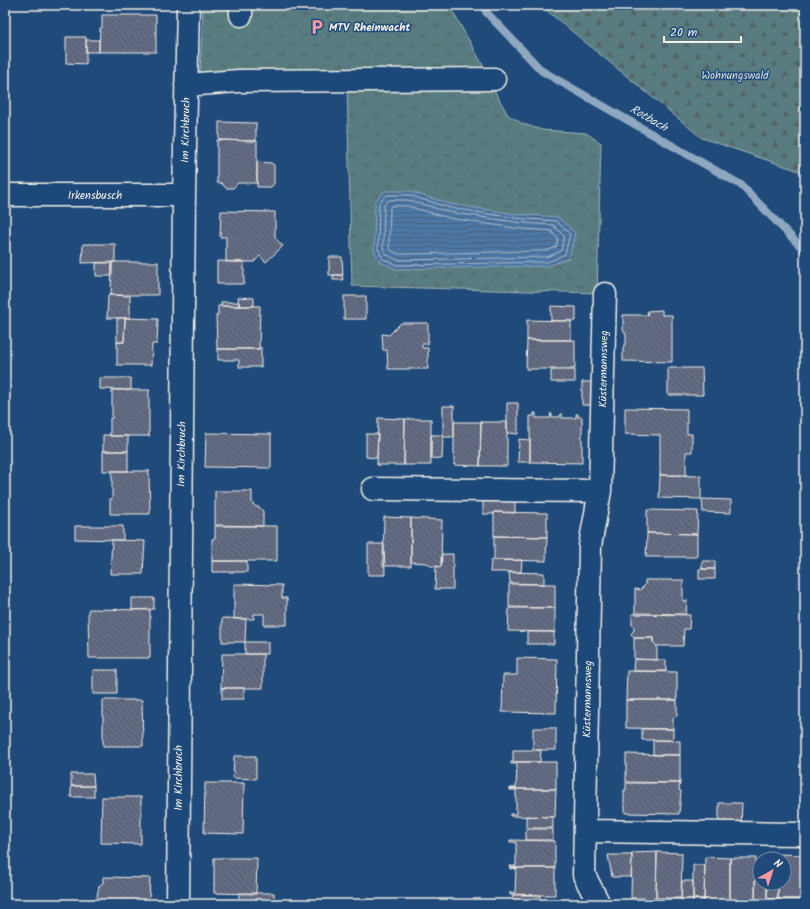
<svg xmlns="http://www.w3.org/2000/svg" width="810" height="909" viewBox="0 0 810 909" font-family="Kalam,sans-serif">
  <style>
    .grass { fill: url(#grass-tufts); stroke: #a6b6b4 }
    .forest { fill: url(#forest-firs); stroke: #a6b6b4 }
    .water { fill: url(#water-rules); stroke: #8fa8c0 }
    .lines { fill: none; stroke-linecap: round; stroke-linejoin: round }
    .shore { stroke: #b0c0ce; stroke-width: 1 }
    .stream { stroke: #8fa8c0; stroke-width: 8 }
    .building { fill: url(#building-back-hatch); stroke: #f4f1e8 }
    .minor-casing { stroke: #f4f1e8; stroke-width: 25 }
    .minor { stroke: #1f4a7a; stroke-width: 22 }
    .labels { text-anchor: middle; stroke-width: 3; stroke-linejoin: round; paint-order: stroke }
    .poi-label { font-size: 11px; font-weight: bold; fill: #f4f1e8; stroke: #1f4a7a; text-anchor: start }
    .park-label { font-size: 11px; fill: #dddfd8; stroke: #1f4a7a }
    .street-label { font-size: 11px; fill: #f4f1e8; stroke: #1f4a7a }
    .water-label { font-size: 12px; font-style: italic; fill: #dbdfde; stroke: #1f4a7a }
  </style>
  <defs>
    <pattern id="grass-tufts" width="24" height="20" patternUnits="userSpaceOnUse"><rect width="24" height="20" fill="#597b80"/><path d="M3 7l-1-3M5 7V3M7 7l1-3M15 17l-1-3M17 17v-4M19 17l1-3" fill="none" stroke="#526466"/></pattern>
    <pattern id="forest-firs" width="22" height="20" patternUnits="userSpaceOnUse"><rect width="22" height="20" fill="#597b80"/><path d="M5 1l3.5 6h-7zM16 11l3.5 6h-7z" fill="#526466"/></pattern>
    <pattern id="water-rules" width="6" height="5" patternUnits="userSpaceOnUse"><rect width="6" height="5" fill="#4b77a6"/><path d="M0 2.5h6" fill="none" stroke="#4a627b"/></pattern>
    <pattern id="building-back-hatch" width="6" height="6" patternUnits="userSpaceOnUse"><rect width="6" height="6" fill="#646c85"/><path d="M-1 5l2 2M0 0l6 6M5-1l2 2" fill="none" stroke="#555862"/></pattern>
  </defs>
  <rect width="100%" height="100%" fill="#1f4a7a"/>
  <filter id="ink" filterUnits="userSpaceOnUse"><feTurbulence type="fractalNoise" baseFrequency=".025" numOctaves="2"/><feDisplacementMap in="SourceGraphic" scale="8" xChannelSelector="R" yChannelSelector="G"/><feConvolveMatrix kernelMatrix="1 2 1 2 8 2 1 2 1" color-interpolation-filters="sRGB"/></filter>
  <g filter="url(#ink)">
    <path class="grass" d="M203,5H449L489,76L200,74Z
      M347,85H491L508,115L523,124L542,130L586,133L601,143L597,293L352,286Z"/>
    <path class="forest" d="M540,5H805V173L702,138Z"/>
    <path class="water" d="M385,191H409L451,204L516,214L558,217L575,233L569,258L548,266L396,269L380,262L374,250L375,201Z"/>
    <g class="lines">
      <path class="shore" d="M387,195H408L451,208L515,218L556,221L570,234L565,254L548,262L397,265L383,259L378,249L379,203Z
        M389,200H407L449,212L514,222L553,225L564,236L561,251L547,257L398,260L387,255L383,248L384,205Z
        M392,206H407L449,218L514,228L551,231L558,239L556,247L546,251L399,254L391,251L389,246L390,208Z"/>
      <path class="stream" d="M483,5L486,12L542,71L741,185L805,251"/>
    </g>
    <path class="building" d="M102,15H156V52H99L100,28H102Z
      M66,37H86V64L66,63Z
      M86,40H99V52H86Z
      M219,122L256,123V141L219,140Z
      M217,140L257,141V183H238L233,188H226L221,183H217Z
      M257,162L271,163L274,165V184L271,187H257Z
      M221,211L275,212V238L283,246L266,262L260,256L254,262H226V237H220Z
      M83,244H115V262L82,263Z
      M329,257H342L343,275H329Z
      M217,261L244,262V284H217Z
      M112,262H158V295H108L111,294Z
      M96,263H112V276H96Z
      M333,275H342L343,280H333Z
      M108,295L130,296V318H107Z
      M344,296H366V319H344Z
      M238,297L254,298V306H239Z
      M221,302H239V306H221Z
      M218,306H260L259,349H217L216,315H218Z
      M551,306L576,307V321H551Z
      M662,310V315H672V362L623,361V347L626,343V334L623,330V315H648L647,311Z
      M117,318H125L124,342H117Z
      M125,318L158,319L157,344H152L151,365H117V342H124Z
      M527,320L571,321V340H527Z
      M401,323H428V344H422V348H428V369H388L387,350H383L382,334L389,335Z
      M527,340H575V369H526Z
      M261,347V367H239V360H218V349H259Z
      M668,368H702L703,395H668Z
      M551,370H575V382H551Z
      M100,378H131V390L100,389Z
      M582,382H594V405H582Z
      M112,390H150L149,391V435L150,436H110V418H112Z
      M507,403H518V434L507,433Z
      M443,406H454V437H443Z
      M625,408L687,409V434H692V452H686V475H660V435L625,434Z
      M534,413H536V418H551L550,414H552V417H560V414H562V418H576V414H578V417H582V463L530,462V416H534Z
      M378,418L405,419L404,465H377Z
      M405,419H431V465H404Z
      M454,422H481L480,466L454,465Z
      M481,422H507V466H480Z
      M206,433L271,434V468L205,467Z
      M366,434H378L377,458L366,457Z
      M103,435H110V436H128V451H103Z
      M431,435H443L442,459L431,458Z
      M519,439L530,440V462H518Z
      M103,451H128V471H103Z
      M112,471H150L149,472L150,514H110V499H112Z
      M660,475L701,476V499L659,498Z
      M215,491H252V503L256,507H259L263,511V526L215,525Z
      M702,499L731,500V513L703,512Z
      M483,501H515V513L494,512V514H483Z
      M647,510L698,511L697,534L647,533Z
      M494,512L547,513V537L494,536Z
      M384,517L411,518V566H383Z
      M411,518L442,520L441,567L431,566L427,563L411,562Z
      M75,526H123V540L75,539Z
      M215,526H277V561H212V539L215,538Z
      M647,533L697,534V557H646Z
      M494,536L547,537L546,561L494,560Z
      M112,540L145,541L143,574H110Z
      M368,544H384L385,575H368Z
      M442,554H453V589H435L436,566L441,567Z
      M491,560H522L521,572H490Z
      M212,561H247V572H212Z
      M702,561H715V569H702Z
      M699,569H715V579H699Z
      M509,572L544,573V584L510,583Z
      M645,580H683V601L687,600L686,614L635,613V589L640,590L645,585Z
      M234,584L282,585V598H287V625H264V614H254V619H234Z
      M509,584H555V608L509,607Z
      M132,598H154V609L132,610Z
      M509,608H555V632L508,631Z
      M89,609L150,610V658H89L88,611Z
      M632,614L690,615L689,629H684L683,646H657L653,642V638H634L631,634L634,630V627L632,625Z
      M222,618L246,619L245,642H222Z
      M527,632H554V644H527Z
      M634,638H653V642L657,646V660L634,659Z
      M245,642H268V654H245Z
      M222,654H263V688H221Z
      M517,658L557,659L556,713L502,712L503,675H517Z
      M634,659L666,660V671H633Z
      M93,670H117V694H93Z
      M627,671L677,672V700H626Z
      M222,688H244V699H222Z
      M103,700H142L143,746H103Z
      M626,700H677V716L673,718V729L626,728Z
      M533,728H556V750H533Z
      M642,729H673V740H642Z
      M653,740L680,741V755H653Z
      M513,750H541L540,762H513Z
      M626,754L680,755V783L626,782Z
      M234,756H256V779L233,778Z
      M511,762H556V789H510V788H516L517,764H511Z
      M71,774H93L94,786H71Z
      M205,783H244L243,834L204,833Z
      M626,783H680L679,790L681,791L679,814L625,813V806H624V790H626Z
      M71,786H94V797H71Z
      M510,789H556L555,817L510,816V814H516V790H510Z
      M102,797H141V844L101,843Z
      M719,803H742L741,827H719Z
      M526,816L553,817V828H526Z
      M526,829H553V840H526Z
      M510,840L555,841V868H510V866H516V842H510Z
      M657,852L656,898H631L632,853Z
      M657,852L682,853L681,898H656Z
      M779,854L804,855L803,900H778V883H784V859H779Z
      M608,855H632L631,877H612Z
      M804,855H805V900H803Z
      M705,857L730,858V903H704Z
      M214,858H257L256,894L214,893Z
      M730,858H756L755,903H730Z
      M693,865H705L704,900H693Z
      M510,868H555V895H510V892L515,893L516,868L510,869Z
      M103,877L150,878L149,904H102L97,896L99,886L103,883Z
      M755,880H760V883H767V903H755Z
      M682,881H693V904H681Z
      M767,883H778V899H767Z
      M239,893H274V904H239Z
      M513,894L540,895V904H512Z"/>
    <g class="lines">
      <defs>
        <path id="minor" d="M241,5V15
          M186,85L238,81L494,79
          M5,195H184
          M373,489L600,491
          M585,831L802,834
          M178,904L184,195L188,5
          M599,904L584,875L590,546L600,491L605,294"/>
      </defs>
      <use href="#minor" class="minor-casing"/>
      <use href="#minor" class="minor"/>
    </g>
  </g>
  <defs>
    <symbol id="parking-bare" viewBox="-9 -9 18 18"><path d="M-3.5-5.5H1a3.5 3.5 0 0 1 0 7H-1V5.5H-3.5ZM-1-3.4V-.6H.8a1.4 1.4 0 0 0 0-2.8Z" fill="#ff9aa2" stroke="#1f4a7a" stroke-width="2.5" paint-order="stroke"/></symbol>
  </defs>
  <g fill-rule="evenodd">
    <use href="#parking-bare" x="306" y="16" width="22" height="22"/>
  </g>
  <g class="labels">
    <g class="poi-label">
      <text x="329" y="31">MTV Rheinwacht</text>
    </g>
    <g class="park-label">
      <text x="735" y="79">Wohnungswald</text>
    </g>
    <g class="street-label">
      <text transform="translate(185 130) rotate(-89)" y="4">Im Kirchbruch</text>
      <text x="95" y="199">Irkensbusch</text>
      <text transform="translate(603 369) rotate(-89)" y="4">Küstermannsweg</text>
      <text transform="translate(181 454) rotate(-89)" y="4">Im Kirchbruch</text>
      <text transform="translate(587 699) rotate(-89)" y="4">Küstermannsweg</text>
      <text transform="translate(178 778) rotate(-90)" y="4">Im Kirchbruch</text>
    </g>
    <g class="water-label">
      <text transform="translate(649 118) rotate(30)" y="4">Rotbach</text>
    </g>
  </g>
  <rect width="810" height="909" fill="none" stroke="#1f4a7a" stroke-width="20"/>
  <rect x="10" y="10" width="790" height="889" fill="none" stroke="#f4f1e8" stroke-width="1.5" filter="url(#ink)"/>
  <g transform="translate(772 871) rotate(39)"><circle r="19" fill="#1f4a7a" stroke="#748da6"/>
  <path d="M0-3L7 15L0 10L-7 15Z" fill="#ff9aa2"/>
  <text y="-6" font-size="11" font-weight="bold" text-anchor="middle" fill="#f4f1e8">N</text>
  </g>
  <path d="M664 36v6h77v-6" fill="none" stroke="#f4f1e8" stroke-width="2"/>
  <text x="670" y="36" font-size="12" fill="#f4f1e8" stroke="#1f4a7a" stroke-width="3" paint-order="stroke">20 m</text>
</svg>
